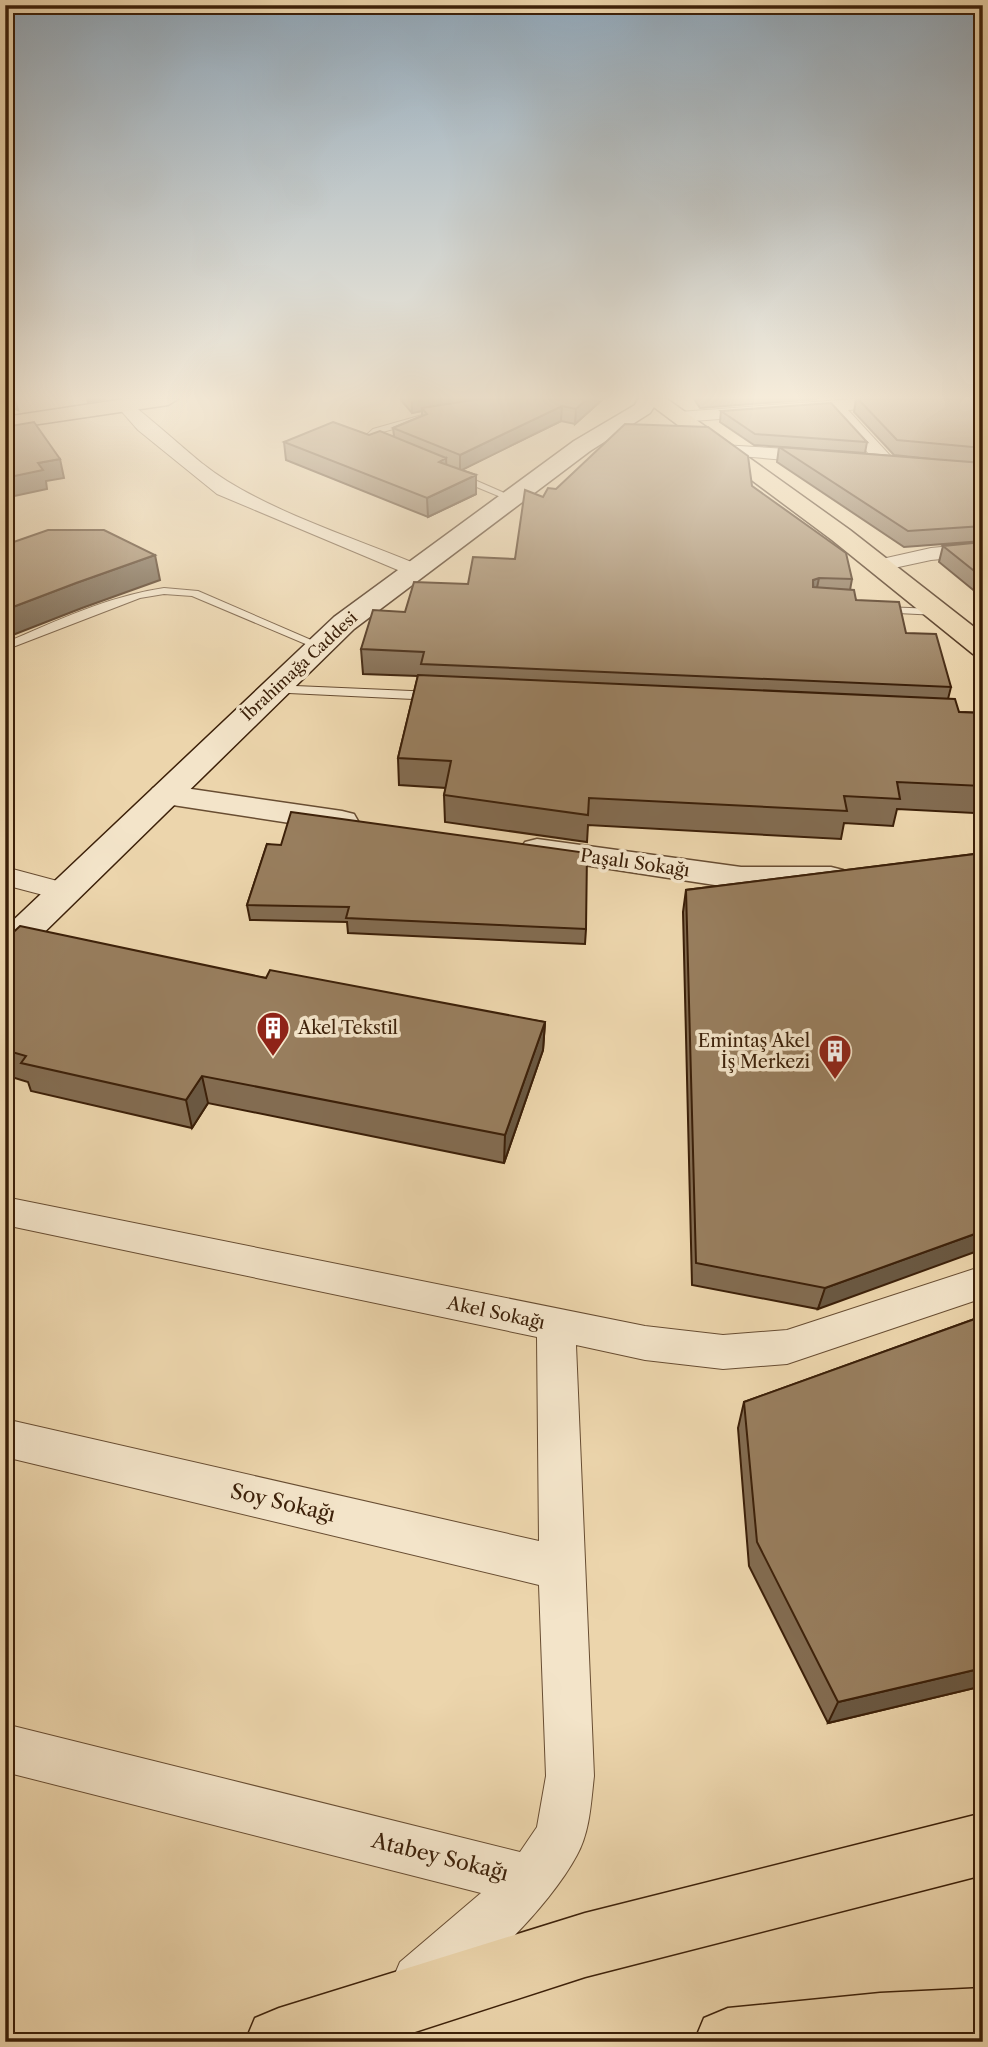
<svg xmlns="http://www.w3.org/2000/svg" width="988" height="2047" viewBox="0 0 988 2047" font-family="'Libre Caslon Text',serif">
  <style>
    .lines { fill: none; stroke-linecap: round; stroke-linejoin: round }
    .service-casing { stroke: #684d32; stroke-width: 2 }
    .minor-casing { stroke: #684d32; stroke-width: 2 }
    .tertiary-casing { stroke: #684d32; stroke-width: 3 }
    .secondary-casing { stroke: #3c2009; stroke-width: 3 }
    .primary-casing { stroke: #3c2009; stroke-width: 3 }
    .trunk-casing { stroke: #3c2009; stroke-width: 3 }
    .service { fill: #f3e4c9; fill-rule: evenodd }
    .minor { fill: #f3e4c9; fill-rule: evenodd }
    .tertiary { fill: #f3e4c9; fill-rule: evenodd }
    .secondary { fill: #f3e4c9; fill-rule: evenodd }
    .primary { fill: #ecd5ac; fill-rule: evenodd }
    .trunk { fill: #ecd5ac; fill-rule: evenodd }
    .wall { fill: #836c51; stroke: #3c2009; stroke-width: 2 }
    .shaded-wall { fill: #6a5842; stroke: #3c2009; stroke-width: 2 }
    .building { fill: #987e5e; stroke: #3c2009; stroke-width: 2 }
    .labels { text-anchor: middle; stroke-width: 7; stroke-linejoin: round; paint-order: stroke }
    .far-street-label { font-size: 16px; fill: #3c2009; stroke: #f3e4c9 }
    .street-label { font-size: 18px; fill: #3c2009; stroke: #f3e4c9 }
    .poi-label { font-size: 18px; fill: #3c2009; stroke: #f3e4c9; text-anchor: start }
    .near-street-label { font-size: 21px; fill: #3c2009; stroke: #f3e4c9 }
  </style>
  <rect width="100%" height="100%" fill="#ecd5ac"/>
  <filter id="stains"><feTurbulence type="fractalNoise" baseFrequency=".00286" numOctaves="4"/><feColorMatrix values="0 0 0 0 .2 0 0 0 0 .09 0 0 0 0 .02 0 0 0 .5 -.17"/></filter>
  <radialGradient id="worn" r=".72"><stop offset=".6" stop-color="#630" stop-opacity="0"/><stop offset="1" stop-color="#630" stop-opacity=".3"/></radialGradient>
  <g class="lines">
    <defs>
      <path id="service" d="M426,414L429,415V419L379,433L373,437L382,441V445H376L363,438L373,429Z
        M455,474H461L516,498L508,500L455,478Z
        M164,588L198,591L325,646L315,648L192,596L164,594L140,598L5,650V643C56,621 109,596 164,588Z
        M881,607L938,609L943,612L938,615L877,612V608Z
        M272,685L434,692L440,696L434,700L268,692L266,689Z"/>
      <path id="minor" d="M855,399H937L929,404L848,410L896,462L887,468L880,466L830,411L679,422L670,417L679,412Z
        M125,400C131,401 191,455 203,464C258,508 352,537 419,565L422,569L419,573H405L217,494L138,430L116,405Z
        M722,445L821,451L830,457L821,463L716,454L713,450Z
        M983,543V555L931,560L880,571L870,565L873,561L931,548Z
        M5,867L76,886L80,892L76,898L66,901L5,885Z
        M5,1197L645,1326L723,1335L787,1330L983,1266V1298L787,1364L723,1369L645,1360L576,1345L594,1776C591,1802 590,1832 577,1855C550,1906 472,1986 419,2008L400,2000L392,1981L400,1962L481,1893L5,1772V1724L520,1852L537,1827L546,1776L539,1585L5,1457V1419L539,1541L537,1337L5,1225Z"/>
      <path id="tertiary" d="M164,785L342,811L354,814L358,821L354,828L342,831L153,802L148,795L153,788Z
        M537,839L741,867H831L843,870L848,878L843,886L831,889H741L525,856L520,849L525,842Z"/>
      <path id="secondary" d="M638,399H659L650,413L590,451L354,629L18,958L5,961V928L334,617L574,441L635,405Z"/>
      <path id="primary" d="M124,399H178L168,405L5,429V417Z
        M643,399H667L850,530L983,634V656L973,654L832,540Z"/>
      <path id="trunk" d="M983,1813V1875L585,1977L384,2042H245L255,2018L279,2008L585,1913Z
        M983,1988V2042H694L704,2018L728,2008L880,1993Z"/>
    </defs>
    <use href="#service" class="service-casing"/>
    <use href="#minor" class="minor-casing"/>
    <use href="#tertiary" class="tertiary-casing"/>
    <use href="#secondary" class="secondary-casing"/>
    <use href="#primary" class="primary-casing"/>
    <use href="#trunk" class="trunk-casing"/>
    <use href="#service" class="service"/>
    <use href="#minor" class="minor"/>
    <use href="#tertiary" class="tertiary"/>
    <use href="#secondary" class="secondary"/>
    <use href="#primary" class="primary"/>
    <use href="#trunk" class="trunk"/>
  </g>
  <path class="wall" d="M5,399H15L18,410L5,405Z
    M400,399H603L575,424L561,421L461,470L476,475V494L428,517L286,460L284,442L369,435L394,436L393,428L422,416V411L412,413Z
    M694,399H817L700,408Z
    M856,399H983V541L904,547L777,462L779,447L931,459L894,455L854,412Z
    M721,411L867,442L865,453L754,445L720,422Z
    M752,486L852,579L850,590L856,600L906,633L951,687L948,699L959,712L983,713V795H979L974,813L897,809L893,826L844,823L841,839L588,825L587,842L445,822L444,795L446,788L399,785L398,758L418,676L363,674L361,649L405,612L468,584L515,559L543,497L556,489Z
    M983,542V598L939,562L943,546Z
    M267,844L586,929L585,944L348,933L347,922L250,920L247,905Z
    M983,853L818,1309L692,1285L683,912L686,890Z
    M5,940L266,978L545,1022L543,1050L504,1163L208,1103L192,1128L31,1091L28,1082L5,1075Z
    M983,1316V1686L828,1723L749,1566L738,1428L744,1402Z"/>
  <path class="shaded-wall" d="M87,399H105L88,402Z
    M412,399H480L422,408V411L412,413Z
    M587,399H603L575,424L576,409Z
    M562,406L561,421L460,471V455Z
    M446,458L447,477L439,462Z
    M60,459L64,478L46,481L47,489L5,498V478L38,463Z
    M476,475V494L428,517L427,498Z
    M155,555L160,580L82,608L5,638V610L76,583Z
    M819,578L814,602L813,580Z
    M545,1022L543,1050L504,1163L505,1135Z
    M202,1076L208,1103L192,1128L186,1100Z
    M983,1231V1249L818,1309L825,1288Z
    M983,1668V1686L828,1723L838,1702Z"/>
  <path class="building" d="M479,399H587L576,409L562,406L460,455L393,428L427,414L422,408Z
    M858,399H983V448L897,440Z
    M831,403L867,442L755,434L721,411Z
    M34,422L60,459L38,463L43,470L5,478V427Z
    M333,422L369,435L380,431L446,458L439,462L476,475L427,498L284,442Z
    M625,424L708,427L748,456L752,486L846,553L852,579L819,578L813,580V587L854,590L856,600L899,602L906,633L936,634L951,687L421,664L424,652L361,649L373,610L405,612L414,582L468,584L473,557L515,559L525,490L543,497L548,488L556,489Z
    M779,447L983,463V526L908,531Z
    M48,530H104L155,555L76,583L5,610V545Z
    M983,542V578L943,546Z
    M418,675L955,699L959,712L983,713V768L977,767L982,786L897,782L900,799L844,796L847,811L589,798L588,815L444,795L451,761L398,758Z
    M291,812L587,853L586,929L346,918L349,907L247,905L267,844L281,845Z
    M983,853V1231L825,1288L696,1263L686,890Z
    M20,926L266,978L270,970L545,1022L505,1135L202,1076L186,1100L21,1063L26,1056L5,1050V940Z
    M983,1316V1668L838,1702L757,1542L744,1402Z"/>
  <linearGradient id="sky" x2="0" y2="1"><stop stop-color="#91a8ba"/><stop offset="0.58" stop-color="#f6ecda"/><stop offset="1" stop-color="#f6ecda" stop-opacity="0"/></linearGradient>
  <rect width="988" height="686" fill="url(#sky)"/>
  <defs>
    <symbol id="building-pin" viewBox="-11 -11 22 30"><path d="M0 17L-7.5 6A9.5 9.5 0 1 1 7.5 6Z" fill="#8f2418" stroke="#f3e4c9"/><path d="M-4-6H4V6H1V3H-1V6H-4ZM-2.5-4.3h1.7v1.8h-1.7ZM.8-4.3h1.7v1.8H.8ZM-2.5-1h1.7V.8h-1.7ZM.8-1h1.7V.8H.8Z" fill="#fff"/></symbol>
  </defs>
  <g fill-rule="evenodd">
    <use href="#building-pin" x="254" y="1009" width="38" height="52"/>
    <use href="#building-pin" x="816" y="1032" width="38" height="52"/>
  </g>
  <g class="labels">
    <g class="far-street-label">
      <text transform="translate(299 666) rotate(-43)" y="6">İbrahimağa Caddesi</text>
    </g>
    <g class="street-label">
      <text transform="translate(635 863) rotate(8)" y="6">Paşalı Sokağı</text>
      <text transform="translate(496 1313) rotate(12)" y="6">Akel Sokağı</text>
    </g>
    <g class="poi-label">
      <text x="298" y="1034">Akel Tekstil</text>
      <text x="810" y="1047" text-anchor="end">Emintaş Akel<tspan x="810" dy="21">İş Merkezi</tspan></text>
    </g>
    <g class="near-street-label">
      <text transform="translate(283 1503) rotate(13)" y="7">Soy Sokağı</text>
      <text transform="translate(440 1857) rotate(14)" y="7">Atabey Sokağı</text>
    </g>
  </g>
  <rect width="988" height="2047" fill="none" stroke="#ecd5ac" stroke-width="28"/>
  <rect x="7" y="7" width="974" height="2033" fill="none" stroke="#3c2009" stroke-width="3.5"/>
  <rect x="14" y="14" width="960" height="2019" fill="none" stroke="#3c2009" stroke-width="2"/>
  <rect width="100%" height="100%" filter="url(#stains)"/>
  <rect width="100%" height="100%" fill="url(#worn)"/>
</svg>
